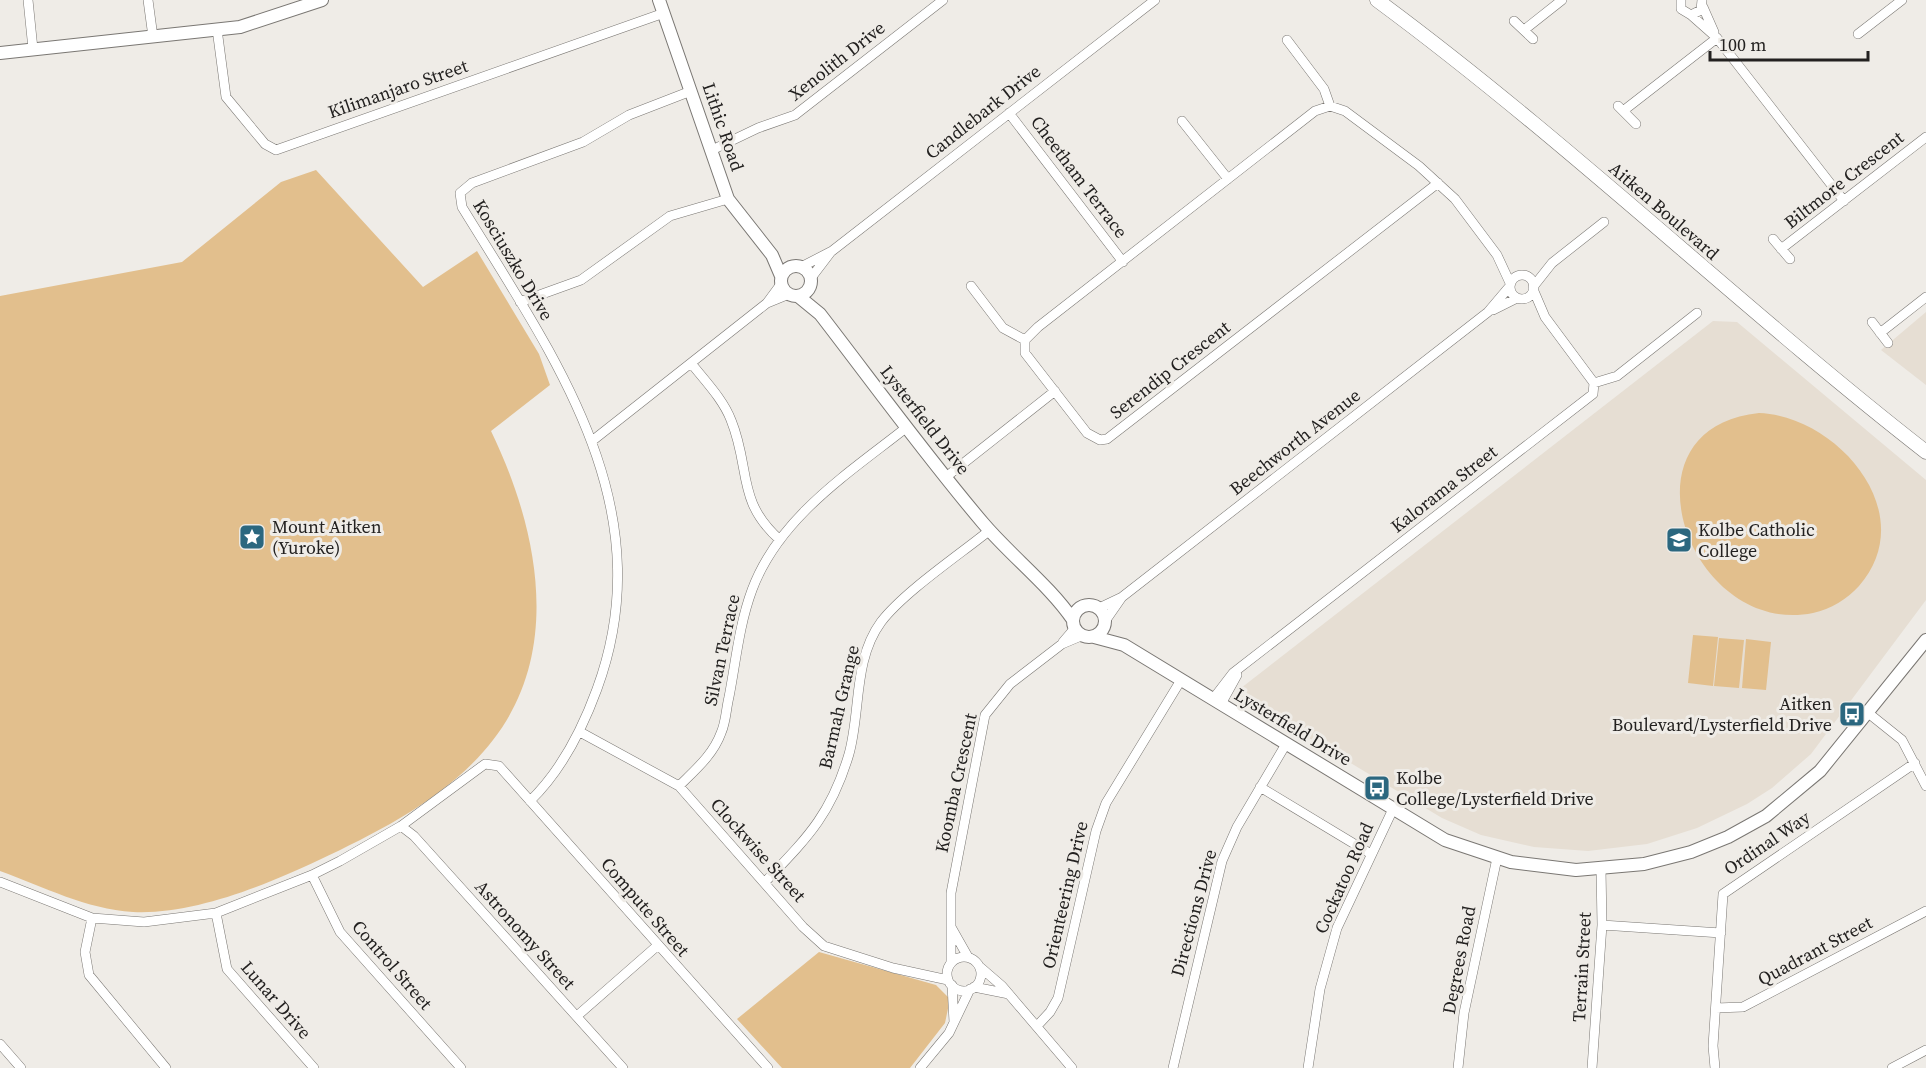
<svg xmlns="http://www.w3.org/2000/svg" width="1926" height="1068" viewBox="0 0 1926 1068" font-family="'Source Serif 4',serif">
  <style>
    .built { fill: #e6ded3 }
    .green { fill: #e2bf8d }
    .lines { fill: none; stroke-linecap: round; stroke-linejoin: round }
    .minor-casing { stroke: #7a7773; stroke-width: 10 }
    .tertiary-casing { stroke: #7a7773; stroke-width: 14 }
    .secondary-casing { stroke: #7a7773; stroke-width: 15 }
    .minor { stroke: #fff; stroke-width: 9 }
    .tertiary { stroke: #fff; stroke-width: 12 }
    .secondary { stroke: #fff; stroke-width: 14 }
    .labels { text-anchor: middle; stroke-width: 6; stroke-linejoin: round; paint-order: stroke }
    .street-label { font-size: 18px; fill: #232120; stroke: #efece7 }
    .poi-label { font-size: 18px; fill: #232120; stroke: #efece7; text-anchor: start }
  </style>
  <rect width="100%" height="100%" fill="#efece7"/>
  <path class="built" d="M1926,312V385L1881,350Z
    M1713,321L1737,322L1926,480V600L1811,754L1772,788L1747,804L1697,828L1647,844L1588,851L1534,847L1481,835L1442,818L1241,697V688Z"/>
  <path class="green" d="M316,170L423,287L477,251L539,354L550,385L491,431C537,526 564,649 493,740C451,795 381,831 319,860C266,885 193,915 133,912C86,909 44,887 0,871V296L182,262L281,182Z
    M1759,413C1838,416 1922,514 1859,586C1847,599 1831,609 1813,613C1690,638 1614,428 1759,413Z
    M1693,635L1718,637L1713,686L1688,683Z
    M1719,638L1744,640L1739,688L1714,686Z
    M1746,639L1771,642L1766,690L1742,688Z
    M819,952L936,985L950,999L945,1023L910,1068H782L737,1019Z"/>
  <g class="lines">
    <defs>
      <path id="minor" d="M28,0L33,49
        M148,0L153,37
        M1681,0V9L1691,15L1701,10L1702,0
        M1703,7L1714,32
        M1691,15L1717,38L1844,201
        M1514,21L1533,39
        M217,29L226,97L265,144L276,150L664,13
        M1524,30L1562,0
        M1858,34L1902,0
        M1287,40L1324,89L1330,106
        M1618,106L1636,124
        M1623,111L1717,38
        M1009,113L1123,262
        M1182,121L1228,179
        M712,150L758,128L795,115L943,0
        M1438,183L1107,439L1100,440L1087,433L1025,353V340L1038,327L1315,111L1330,106L1345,111L1419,166L1455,199L1497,255L1510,283
        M1773,239L1790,259
        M1781,249L1926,137
        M801,267L832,251L1155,0
        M1510 287a12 12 0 1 1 24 0a12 12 0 1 1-24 0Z
        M811,278L830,253
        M971,286L1003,328L1025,340
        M1533,287L1552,263L1604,222
        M520,302L581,280L670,216L728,199
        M767,303L789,294
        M1493,310L1517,298
        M1872,322L1888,343
        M1880,333L1926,297
        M691,363C705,381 723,399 731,420C751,469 736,501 780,540
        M1594,383L1617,376L1697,313
        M592,441L767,303L781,284
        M946,477L1055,391
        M1099,608L1120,598
        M1106,620L1122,597L1488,312L1510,286
        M1063,642L1075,628
        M1213,699L1233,673L1593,394L1594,383L1545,317L1533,289
        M1221,704L1237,675
        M1867,712L1902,740L1926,786
        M580,732L679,786L803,927L824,946L893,968L948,980
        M679,786C695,770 713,755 721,733C726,722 726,709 729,697C736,661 739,625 752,590C779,517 849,473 907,427
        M1260,787L1371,854
        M530,801C562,770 582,730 597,689C664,506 554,357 462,207L460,193L472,183L583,142L629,115L691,91
        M401,826L414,836L623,1068
        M312,875L340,932L461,1068
        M0,882L92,918L144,922L216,913L312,875L340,861L401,826L485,764L499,766L768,1068
        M765,882C807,838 831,815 849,754C861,711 853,660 881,622C904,592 959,555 990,530
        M216,913L227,969L314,1068
        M92,918L85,952L89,975L166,1068
        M1602,925L1721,933
        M951,927L968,957
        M947 974a17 17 0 1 1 34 0a17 17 0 1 1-34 0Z
        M951,963V893L985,715L1010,684L1062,644L1081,636
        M980,967L1002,986L1072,1068
        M952,985L954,1022
        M974,987L1009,994
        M1716,1008L1743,1007L1926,911
        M577,1016L657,946
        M1037,1026L1050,1012L1058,998L1096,831L1106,803L1181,680
        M0,1044L21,1068
        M920,1068L949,1033L970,989
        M1173,1068L1222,861L1237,827L1286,744
        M1308,1068L1320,989L1337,928L1393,809
        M1458,1068L1464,1013L1497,858
        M1592,1068L1602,925L1601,869
        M1715,1068L1713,1046L1723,894L1915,763
        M1892,1068L1926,1050"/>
      <path id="tertiary" d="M659,0L728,199L772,255L781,276
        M0,53L240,27L322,0
        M781 281a15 15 0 1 1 30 0a15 15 0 1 1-30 0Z
        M798,296L820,314C874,384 926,456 983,523C1011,556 1050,586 1073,620
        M1073 621a16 16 0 1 1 32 0a16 16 0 1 1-32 0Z
        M1094,637L1124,645L1445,840L1511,862L1576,870L1644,864L1691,852L1728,837L1766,816L1820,771L1926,640"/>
      <path id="secondary" d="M1377,0C1568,141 1739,306 1926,452"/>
    </defs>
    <use href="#minor" class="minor-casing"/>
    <use href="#tertiary" class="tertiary-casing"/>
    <use href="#secondary" class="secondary-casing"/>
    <use href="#minor" class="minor"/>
    <use href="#tertiary" class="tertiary"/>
    <use href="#secondary" class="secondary"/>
  </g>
  <defs>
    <symbol id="sight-square" viewBox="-11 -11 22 22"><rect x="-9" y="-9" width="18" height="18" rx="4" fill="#2b677f" stroke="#efece7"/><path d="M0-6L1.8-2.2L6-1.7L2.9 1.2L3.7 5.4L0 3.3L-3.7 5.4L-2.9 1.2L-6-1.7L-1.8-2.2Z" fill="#fff"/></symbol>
    <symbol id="school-square" viewBox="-11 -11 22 22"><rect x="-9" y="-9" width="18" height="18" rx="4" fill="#2b677f" stroke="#efece7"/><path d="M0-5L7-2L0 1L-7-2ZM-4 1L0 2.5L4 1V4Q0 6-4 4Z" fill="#fff"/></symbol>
    <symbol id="bus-square" viewBox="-11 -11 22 22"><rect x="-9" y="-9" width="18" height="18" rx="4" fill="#2b677f" stroke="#efece7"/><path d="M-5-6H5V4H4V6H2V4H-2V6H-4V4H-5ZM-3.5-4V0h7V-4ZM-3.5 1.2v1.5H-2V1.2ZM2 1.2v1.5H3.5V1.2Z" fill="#fff"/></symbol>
  </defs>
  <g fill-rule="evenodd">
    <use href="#sight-square" x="237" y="522" width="30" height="30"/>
    <use href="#school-square" x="1664" y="525" width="30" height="30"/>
    <use href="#bus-square" x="1837" y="699" width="30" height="30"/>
    <use href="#bus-square" x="1362" y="773" width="30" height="30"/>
  </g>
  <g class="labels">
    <g class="street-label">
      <text transform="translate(837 61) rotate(-38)" y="6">Xenolith Drive</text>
      <text transform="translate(398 89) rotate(-19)" y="6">Kilimanjaro Street</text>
      <text transform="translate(983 112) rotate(-38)" y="6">Candlebark Drive</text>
      <text transform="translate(723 127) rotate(71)" y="6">Lithic Road</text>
      <text transform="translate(1079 177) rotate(53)" y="6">Cheetham Terrace</text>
      <text transform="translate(1844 180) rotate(-38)" y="6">Biltmore Crescent</text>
      <text transform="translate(1664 211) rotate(41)" y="6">Aitken Boulevard</text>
      <text transform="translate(513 260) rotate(59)" y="6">Kosciuszko Drive</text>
      <text transform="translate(1170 370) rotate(-38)" y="6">Serendip Crescent</text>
      <text transform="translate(925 420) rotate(52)" y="6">Lysterfield Drive</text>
      <text transform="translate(1295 442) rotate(-38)" y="6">Beechworth Avenue</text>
      <text transform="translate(1444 489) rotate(-38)" y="6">Kalorama Street</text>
      <text transform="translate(722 650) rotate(-78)" y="6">Silvan Terrace</text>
      <text transform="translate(839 707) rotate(-77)" y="6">Barmah Grange</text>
      <text transform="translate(1293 727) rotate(31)" y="6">Lysterfield Drive</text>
      <text transform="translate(956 783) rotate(-78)" y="6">Koomba Crescent</text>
      <text transform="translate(1767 843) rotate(-34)" y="6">Ordinal Way</text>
      <text transform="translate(758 850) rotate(48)" y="6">Clockwise Street</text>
      <text transform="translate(1344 878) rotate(-66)" y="6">Cockatoo Road</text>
      <text transform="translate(1065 895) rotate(-77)" y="6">Orienteering Drive</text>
      <text transform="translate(645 907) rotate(49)" y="6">Compute Street</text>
      <text transform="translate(1194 913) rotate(-75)" y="6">Directions Drive</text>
      <text transform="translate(525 935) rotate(48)" y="6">Astronomy Street</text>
      <text transform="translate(1815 951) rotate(-28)" y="6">Quadrant Street</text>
      <text transform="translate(1459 960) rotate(-79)" y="6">Degrees Road</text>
      <text transform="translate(392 965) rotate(49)" y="6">Control Street</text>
      <text transform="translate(1582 967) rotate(-87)" y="6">Terrain Street</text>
      <text transform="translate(276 1000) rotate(49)" y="6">Lunar Drive</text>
    </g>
    <g class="poi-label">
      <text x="272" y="533">Mount Aitken<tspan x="272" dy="21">(Yuroke)</tspan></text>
      <text x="1698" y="536">Kolbe Catholic<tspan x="1698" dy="21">College</tspan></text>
      <text x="1832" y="710" text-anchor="end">Aitken<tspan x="1832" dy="21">Boulevard/Lysterfield Drive</tspan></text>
      <text x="1396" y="784">Kolbe<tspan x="1396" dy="21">College/Lysterfield Drive</tspan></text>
    </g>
  </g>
  <path d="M1710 51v9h158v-9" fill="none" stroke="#232120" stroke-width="3"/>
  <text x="1719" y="51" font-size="18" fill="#232120" stroke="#efece7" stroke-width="4.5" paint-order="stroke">100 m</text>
</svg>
